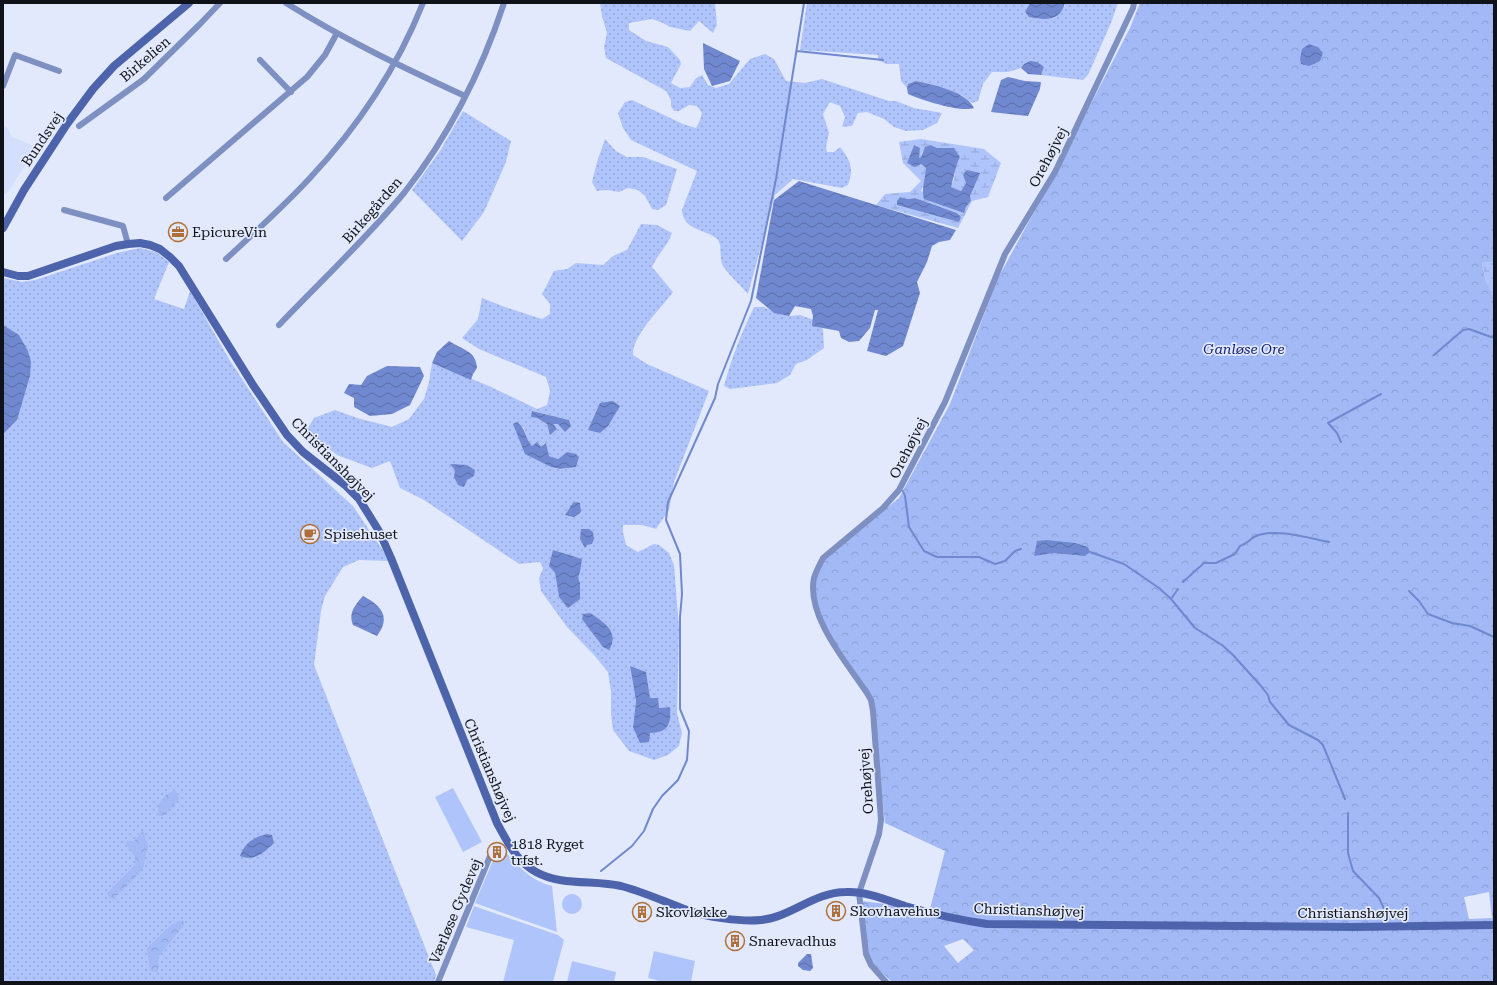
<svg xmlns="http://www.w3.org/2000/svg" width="1497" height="985" viewBox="0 0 1497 985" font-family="'Roboto Serif',serif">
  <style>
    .built { fill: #d3dffc }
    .green { fill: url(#green-dots); fill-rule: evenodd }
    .forest { fill: url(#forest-crowns); fill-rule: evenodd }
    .wetland { fill: url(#wetland-marsh); fill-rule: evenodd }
    .pitch { fill: #afc4fa }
    .water { fill: url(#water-waves) }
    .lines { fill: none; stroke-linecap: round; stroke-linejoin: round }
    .stream { stroke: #7088cf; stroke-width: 2 }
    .street { stroke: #7e90c2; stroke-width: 6 }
    .secondary { stroke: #4d63ab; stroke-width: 8 }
    .labels { text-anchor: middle; stroke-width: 3.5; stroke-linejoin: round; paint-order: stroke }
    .street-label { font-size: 14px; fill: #0f1219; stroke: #e2e9fc }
    .poi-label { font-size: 14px; fill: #0f1219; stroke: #e2e9fc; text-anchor: start }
    .park-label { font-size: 14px; font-style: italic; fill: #152376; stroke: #e2e9fc }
  </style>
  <defs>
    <pattern id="green-dots" width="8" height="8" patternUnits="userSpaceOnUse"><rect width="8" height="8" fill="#afc4fa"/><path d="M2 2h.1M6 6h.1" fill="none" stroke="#95a7d6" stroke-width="1.8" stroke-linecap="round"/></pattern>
    <pattern id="forest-crowns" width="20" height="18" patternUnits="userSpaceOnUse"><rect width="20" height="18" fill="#a3b9f5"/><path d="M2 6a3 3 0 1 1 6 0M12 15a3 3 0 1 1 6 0" fill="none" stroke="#8b9ed1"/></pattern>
    <pattern id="wetland-marsh" width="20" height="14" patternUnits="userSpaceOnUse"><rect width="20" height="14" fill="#afc4fa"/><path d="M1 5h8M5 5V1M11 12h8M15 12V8" fill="none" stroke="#95a7d6"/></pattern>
    <pattern id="water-waves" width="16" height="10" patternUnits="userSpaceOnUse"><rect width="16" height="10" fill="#7088cf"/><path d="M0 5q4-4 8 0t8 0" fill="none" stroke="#5a6ea7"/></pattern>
  </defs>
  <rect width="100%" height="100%" fill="#e2e9fc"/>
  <path class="built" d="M3,125L7,127L12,137L37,147L8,192L3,195Z"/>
  <path class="green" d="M600,3H715L717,25L713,33L699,21L690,31L670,27L663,23L652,19L629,23V30L646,41L668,47L680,60L681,64L671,83L680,88L690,87L696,78L702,75L708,85L716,88L729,84L750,59L765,54L774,59L786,81L805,83L822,79L889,101H896L914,108L942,113L937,123L923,130L906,131L894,127L884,119L867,112L858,113L852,126L842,127L845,117L840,106L830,102L823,114L829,133L826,147L827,152H834L840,147C851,161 854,168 848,185L842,188L793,179L775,195L748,294C742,287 725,271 722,264C719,256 723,243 716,238C704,229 683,230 682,210L697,171L631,140L623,128L618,113L625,102L632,100L683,124L696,128L700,120L702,113L697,106L689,105L679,111H674L671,106V100L666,91L606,58L604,47L607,33L602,16Z
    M807,3H1030L1025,12L1029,17L1044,19L1054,18L1065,6V3H1118L1111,23L1088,75L1083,80L1041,75L1044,67L1024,64L1021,68L1008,72H992L983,84L978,101L972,103L963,96L945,89L916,81L908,84L907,88L901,81L899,64H886L878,60V55L800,50Z
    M463,111L511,141L506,162L484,212L462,241L412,190L440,151Z
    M605,139L616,151L627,157H643L677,169L666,205L658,210L652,209L645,196L638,190L628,188L619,192L607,190L597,191L592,182L597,162Z
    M641,224L657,225L672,233C668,245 658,254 652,267L673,292C662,308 632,335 633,355L647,364L709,391L674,482L669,510L656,529L642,525H623V532L626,545L638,552L654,544L659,545L669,553L674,565L679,629L677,713L682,733L679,746L668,755L654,760L629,751L613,730L611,714V691L608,672L594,655L567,627L541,591L539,578L543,568L540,562L519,564L424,500L400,488L390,461L372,468L337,455L306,431L314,418L335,410L357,418L392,427L409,419L424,399L429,382L432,363L489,386L537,409L547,405L550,391L546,377L479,349L462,338L478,319L482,298L505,307L542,319L550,314V304L542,294L554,271L567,269L576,263L603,265L613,256L627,250ZM532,411L569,420L558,424H553L548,429L547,424L537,418ZM513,424L523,427L528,441L532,446L541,447L545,443L549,456L558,459L567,452L572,467C568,468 563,470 559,469C537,466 525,440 513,424ZM580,572L568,607L559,597L555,573ZM630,667L650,698L659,708L669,707L650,733L633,727L636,701Z
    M140,248L156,252L169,262L154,299L184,309L190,291L229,359L283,442L353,506L390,561L359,560L343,567L325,596L321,611L314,665L436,975L434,982H3V278L22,282L35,280L117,253Z
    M754,307H764L774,312L790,316L800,315L814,320L823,329L824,348L807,360L796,364L790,375L777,383L730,389L724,386C731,359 742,332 754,307Z"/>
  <path class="forest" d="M1140,3H1494V262L1482,263L1486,281L1494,296V982H892L869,961L861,901L930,909L945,851L885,823L870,694L826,628L814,594L816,577L824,559L899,498L950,404L998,278L1050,183L1130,28ZM1489,892L1492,918L1469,919L1464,897ZM963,939L974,950L958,963L944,946Z
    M175,790L178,794L179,799L165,815L159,816C155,804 164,794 175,790Z
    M143,831L148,846L144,865L141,871L115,897L110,899L107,893L135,865V857L125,842H133Z
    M183,920L184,925L158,957V972L150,971L147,948L171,925Z"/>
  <path class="wetland" d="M921,139L984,149L1001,163L988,197L972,201L958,228L876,205L885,194L910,192L921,181L903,163L899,142ZM914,145L919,159L921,157L922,152L931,145L937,148H954L960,157L955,168L954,180L950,187L961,191L966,183L964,175L971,201L966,207L964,212L921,191L924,183L926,168L921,164L907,163ZM900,197L908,199L915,198L957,213L961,217Z
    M1494,262V296L1486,281L1482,263Z"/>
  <path class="pitch" d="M453,788L482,842L463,852L435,797Z
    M503,849C517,865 531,881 552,886L557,932L475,903L494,858Z
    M562 904a10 10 0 1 1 20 0a10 10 0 1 1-20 0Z
    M474,906L558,935L564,940L553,982H503L514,940L466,927Z
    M654,951L695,961L691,982H664L648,978Z
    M572,961L616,972L614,982H567Z"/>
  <path class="water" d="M1030,3H1065C1060,22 1045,20 1029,17L1025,12Z
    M703,43L740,61L730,81L712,86L704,69Z
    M1309,44L1318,47L1323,53L1320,61L1309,66L1301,64L1300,59L1302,49Z
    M1030,61L1037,62L1044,67L1041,75L1028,74L1021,68L1024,64Z
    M1008,77L1025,81L1041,82L1040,89L1028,116L991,112L1001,80Z
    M916,81C933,85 966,91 974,108C962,113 921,100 908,94L907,88L908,84Z
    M914,145L920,148L919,158L921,157L925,147L931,145L937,148H954L960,157C955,167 954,177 951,187L961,191L966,183L963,175L967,170L980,173L970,196L971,201L966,207L964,213L924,199C921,189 925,179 926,168L921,164L915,167L907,163Z
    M799,181L956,230L950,240L939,242L932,246L927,262L917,282L920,293L903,346L886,356L867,351L878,310H875L870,328L859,341L849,342L841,338L839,331L812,326L813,316L811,309L795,306L789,316L774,313L756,298L774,200Z
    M900,197L908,199L915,198L957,213L961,217L959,222L897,205V201Z
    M3,325L19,335L28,351L31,362L30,376L17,420L3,434Z
    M449,341C462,350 476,350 477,368L473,374L471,380L432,363L437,352Z
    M387,366L420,367L424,376L410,405L392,414L370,416L354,407V398L344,393L349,384L361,385L367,376Z
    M613,401L620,406L608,426L600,433L588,430L600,403Z
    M532,411L569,420L571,426L565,432L558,424H553L557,429L550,435L547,424L537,418L531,417Z
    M517,422C527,430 524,437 532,446L537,442L541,447L546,443L549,456L558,459L567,452L576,454L579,457L576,467L560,469L551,467L525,454L513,424Z
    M450,464L467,465L475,470L474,476L467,480L464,487L458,485L454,477L455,470Z
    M577,502L580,503L581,512L574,517L565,515L573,503Z
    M581,529H589L593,532L594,539L592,544L587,545L585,548L580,539Z
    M1047,540L1075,543L1088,547L1090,552L1085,556L1054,553L1034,556L1037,541Z
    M553,550L582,559L580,572L578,578L580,583V599L568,608L559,597L555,573L549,566Z
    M363,596C382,606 391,617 377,636L353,625C348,613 355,605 363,596Z
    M590,613C604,622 620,632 609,650L603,647L582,619L583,614Z
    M630,666L646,672L650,698H658L659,708L670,707C671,723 669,733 650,733L649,742L640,743L633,727L636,701Z
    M267,834L272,835L274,843C264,852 255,862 240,856C245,843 254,837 267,834Z
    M807,954H811L813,968L810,971L803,970L798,966V963Z"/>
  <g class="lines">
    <path class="stream" d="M797,51L883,60
      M1434,355L1463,330L1469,329L1491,337L1494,336
      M1341,442L1337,433L1328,423L1381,394
      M903,491L905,496L909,527L924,551L937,557H979L995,564L1005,561L1015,551L1021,549
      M1090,552L1124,564L1159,588L1171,599L1195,628L1222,645L1233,655L1261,686L1268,695L1270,702L1289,725L1318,740L1323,745L1345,799
      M1183,582L1204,563H1216L1235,554L1240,546C1249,543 1249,539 1256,536C1276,528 1308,538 1329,542
      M1409,591L1419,601L1428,614L1452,623L1470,626L1494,637
      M1171,599L1178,589
      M1348,813V853L1353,871L1379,898L1386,913
      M601,871L632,846L644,831L653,809L662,796L678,780L687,760L689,731L680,709V617L682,594L680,554L666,520L668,502L715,398L718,384L751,301L776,179L804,3"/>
    <path class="street" d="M286,3C343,39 404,68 465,96
      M260,60L291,92
      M3,86L15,55L59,71
      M79,126L144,79L200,24L220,3
      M166,198L307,77L325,55L337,33
      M64,210L123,226L128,244
      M226,259C254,233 283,207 309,179C357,128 397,68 423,3
      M279,325C321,281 365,240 404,193C448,137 482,70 504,3
      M438,982L493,849
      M886,982L871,965L866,954L859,893L879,834L881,820L873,711L871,700L867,693C847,663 806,616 814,578C816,571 820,564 823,558L883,508L899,490L945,402L1005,254L1055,172L1133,8L1134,3"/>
    <path class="secondary" d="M3,228L24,190L67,124L93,89L114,66L189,3
      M3,272L18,276H28L116,246L128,244L140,243L150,245L160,249L170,257L179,266L253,385L287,435L303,452L345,485L359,499L379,531L391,558L497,823C507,841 516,861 536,872C561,886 594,880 621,886C644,892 665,902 687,910C706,917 741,922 761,920C791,917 814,892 846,892C866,891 887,900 905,906C933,914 959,920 987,924L1353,927L1494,925"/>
  </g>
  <defs>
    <symbol id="office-ring" viewBox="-11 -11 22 22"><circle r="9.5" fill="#e2e9fc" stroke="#af6f38" stroke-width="1.5"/><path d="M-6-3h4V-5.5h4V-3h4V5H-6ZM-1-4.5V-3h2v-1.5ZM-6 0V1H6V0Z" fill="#af6f38"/></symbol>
    <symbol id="cafe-ring" viewBox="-11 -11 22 22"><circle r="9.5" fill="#e2e9fc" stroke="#af6f38" stroke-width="1.5"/><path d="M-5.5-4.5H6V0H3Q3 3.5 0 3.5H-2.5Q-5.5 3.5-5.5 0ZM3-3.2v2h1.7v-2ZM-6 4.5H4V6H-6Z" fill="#af6f38"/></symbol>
    <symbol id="building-ring" viewBox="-11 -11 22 22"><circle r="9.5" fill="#e2e9fc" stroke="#af6f38" stroke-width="1.5"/><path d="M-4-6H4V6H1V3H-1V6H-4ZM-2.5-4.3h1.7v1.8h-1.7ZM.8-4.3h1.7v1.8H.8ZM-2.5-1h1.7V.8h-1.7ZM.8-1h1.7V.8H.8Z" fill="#af6f38"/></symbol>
  </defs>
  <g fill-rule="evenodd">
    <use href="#office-ring" x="167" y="221" width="22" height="22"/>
    <use href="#cafe-ring" x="299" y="523" width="22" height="22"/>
    <use href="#building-ring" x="486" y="841" width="22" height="22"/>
    <use href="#building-ring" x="825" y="900" width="22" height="22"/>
    <use href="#building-ring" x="631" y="901" width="22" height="22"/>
    <use href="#building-ring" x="724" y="930" width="22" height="22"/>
  </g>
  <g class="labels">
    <g class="street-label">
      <text transform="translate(145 59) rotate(-41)" y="5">Birkelien</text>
      <text transform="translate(42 139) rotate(-56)" y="5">Bundsvej</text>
      <text transform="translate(1048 157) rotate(-62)" y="5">Orehøjvej</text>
      <text transform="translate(372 210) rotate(-49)" y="5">Birkegården</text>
      <text transform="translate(908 448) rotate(-63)" y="5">Orehøjvej</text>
      <text transform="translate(333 459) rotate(45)" y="5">Christianshøjvej</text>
      <text transform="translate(490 770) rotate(67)" y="5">Christianshøjvej</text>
      <text transform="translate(866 781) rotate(-94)" y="5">Orehøjvej</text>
      <text transform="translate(1029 910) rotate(2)" y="5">Christianshøjvej</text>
      <text transform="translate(455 911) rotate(-67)" y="5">Værløse Gydevej</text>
      <text x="1353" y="918">Christianshøjvej</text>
    </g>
    <g class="poi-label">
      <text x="192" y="237">EpicureVin</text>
      <text x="324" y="539">Spisehuset</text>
      <text x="511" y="849">1818 Ryget<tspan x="511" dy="16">trfst.</tspan></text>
      <text x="850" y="916">Skovhavehus</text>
      <text x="656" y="917">Skovløkke</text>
      <text x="749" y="946">Snarevadhus</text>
    </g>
    <g class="park-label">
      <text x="1244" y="354">Ganløse Ore</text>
    </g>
  </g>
  <rect width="1497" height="985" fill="none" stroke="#0f1219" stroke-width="8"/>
</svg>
